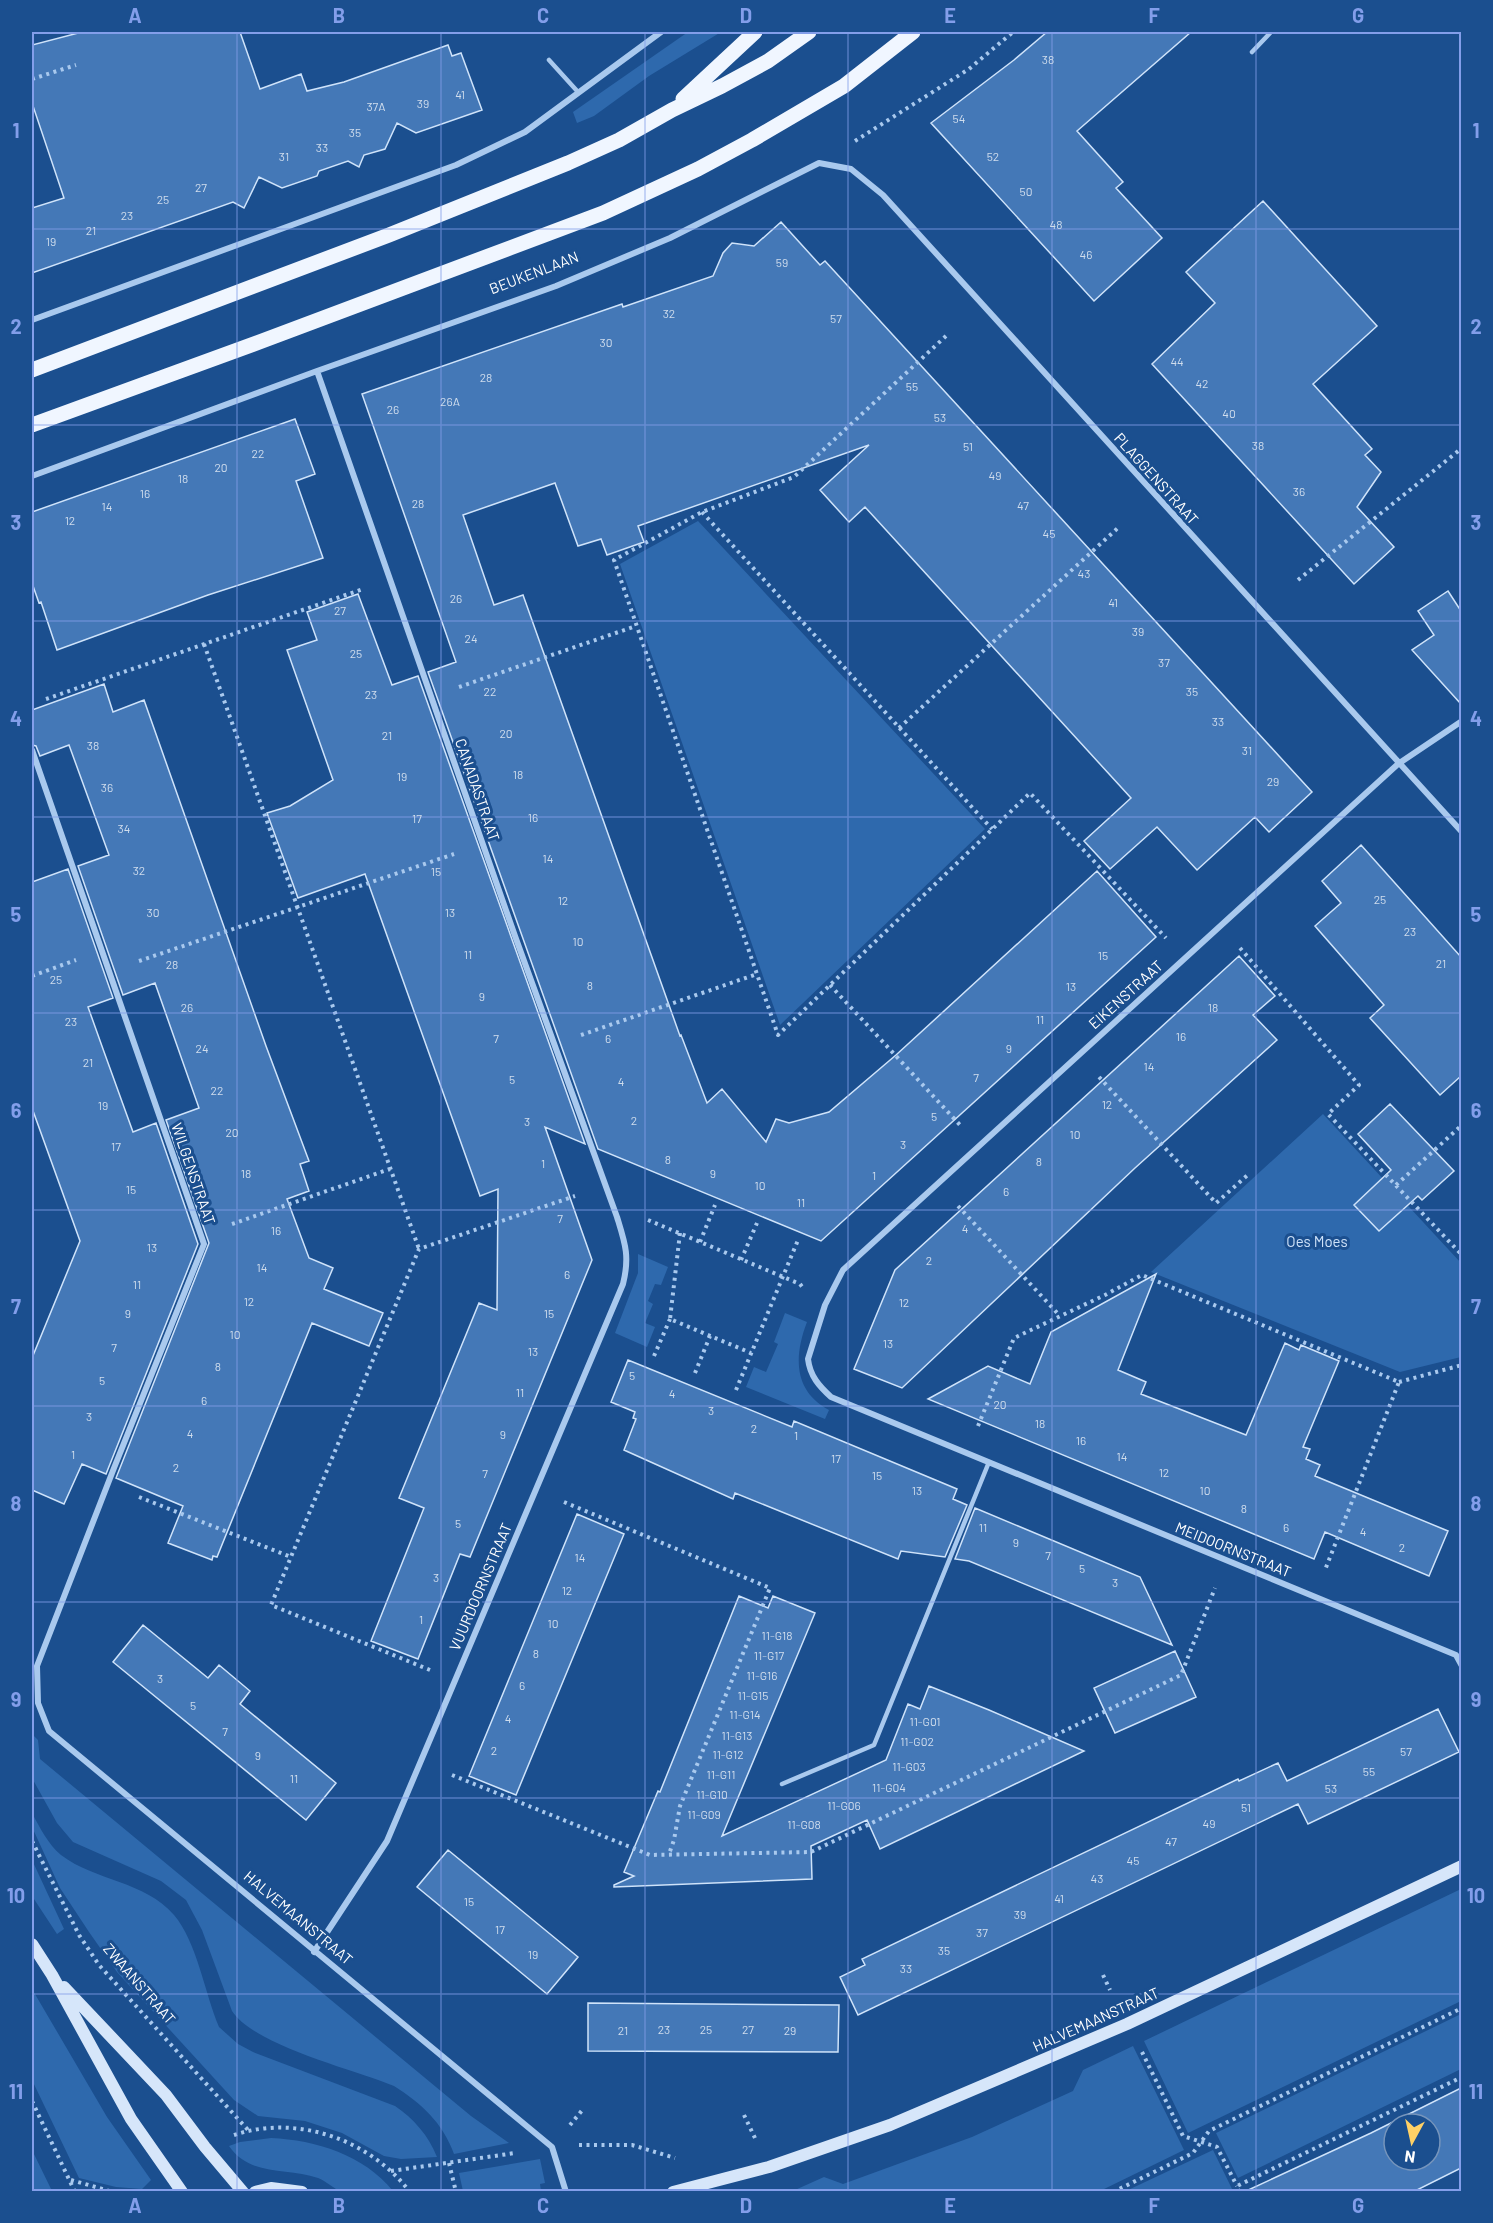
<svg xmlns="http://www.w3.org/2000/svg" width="1493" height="2223" viewBox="0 0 1493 2223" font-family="Barlow,sans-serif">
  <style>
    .green { fill: #2e69ad }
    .building { fill: #4478b7; stroke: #cfe3fa; stroke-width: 1.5; fill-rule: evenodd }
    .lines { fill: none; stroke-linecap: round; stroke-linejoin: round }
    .path { stroke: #a9c9ee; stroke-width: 4; stroke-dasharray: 3 4.5; stroke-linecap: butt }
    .lane { stroke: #a9c9ee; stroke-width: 4.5 }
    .street { stroke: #a9c9ee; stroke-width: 6 }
    .secondary { stroke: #d6e6fa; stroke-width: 12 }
    .primary { stroke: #f0f6ff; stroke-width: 15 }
    .grid { fill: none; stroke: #839eea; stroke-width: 1.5; stroke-opacity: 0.55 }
    .labels { text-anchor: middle; stroke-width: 6; stroke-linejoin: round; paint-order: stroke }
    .number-label { font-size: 12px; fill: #d0dded }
    .street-label { font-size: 15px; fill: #fff; stroke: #1b4f8f }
    .park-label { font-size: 15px; fill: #cfe3fa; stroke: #1b4f8f }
    .neatline { fill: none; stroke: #839eea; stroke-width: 2 }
    .grid-label { font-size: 20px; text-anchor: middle; font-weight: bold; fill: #839eea }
  </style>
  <rect width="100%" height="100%" fill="#1b4f8f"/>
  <path class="green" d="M688,32H721L649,76L594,116L577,123L573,112Z
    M698,521L985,829L780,1025L620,564Z
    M1323,1114L1461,1263V1357L1400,1372L1151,1272Z
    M638,1254L668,1267L661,1285L655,1284L648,1301L653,1304L645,1323L655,1327L647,1347L615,1333L638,1273Z
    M785,1313L807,1322C794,1356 793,1391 829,1410L825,1419L746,1387L754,1367L766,1372L778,1344L774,1342Z
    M32,1734L38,1740L40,1759L471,2116L509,2143L454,2154C443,2123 421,2103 394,2086C353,2069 255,2046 232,2011L202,1930L186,1900L161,1881L73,1842L57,1823L32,1778Z
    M32,1813C40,1828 48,1844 61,1855C95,1881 145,1881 174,1915C197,1942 205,1994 219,2027L238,2044L253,2052L395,2106C414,2119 428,2135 437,2157L401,2159L384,2156L342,2133L305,2121L258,2116L234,2100L117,1972L89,1932L60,1888L32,1827Z
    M32,1860L64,1929L57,1934L32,1896Z
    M1461,1889V2001L1188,2133L1144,2041Z
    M32,1989L107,2117L151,2180L142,2189L116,2187L79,2178L32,2080Z
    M1461,2014V2069L1238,2178L1216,2133Z
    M1133,2046L1184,2150L1100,2191H795V2190L824,2177L843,2184L972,2137L1073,2091L1083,2070Z
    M271,2138C316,2140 364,2155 393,2191C381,2192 352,2194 342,2192C334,2189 326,2181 318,2178C287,2167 250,2177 229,2146L240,2142Z
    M32,2150L52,2191H32Z
    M1213,2150L1233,2191H1126Z
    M540,2159L545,2183L540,2184L541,2191H463L459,2173Z"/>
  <path class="building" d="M82,32H240L260,89L301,74L307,91L344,82L448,45L452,56L461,53L482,110L416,133L397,123L385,149L364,155L359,167L348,161L319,171L317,176L282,188L259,177L244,208L233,202L32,273V208L64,198L32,103V45Z
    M1047,32H1191L1077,131L1123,182L1116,188L1162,238L1094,301L931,123L1014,60Z
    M1263,201L1377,326L1313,384L1372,449L1365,455L1381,472L1357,507L1394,547L1354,584L1152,364L1215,303L1186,272Z
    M781,222L820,265L825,261L1312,792L1269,832L1255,817L1197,870L1157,827L1110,869L1084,841L1131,798L865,507L849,522L820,490L869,445L638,526L644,542L607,555L601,539L578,546L555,483L463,515L494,605L523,595L680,1036L681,1035L707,1103L722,1089L766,1142L776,1119L789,1123L829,1112L896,1055L1097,871L1156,937L821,1241L598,1149L428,672L456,662L362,394L622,304L623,307L713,276L723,253L732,243L754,246Z
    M295,419L315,474L296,481L323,558L208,595L57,650L41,602L39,603L32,583V512Z
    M1448,591L1461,611V704L1412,650L1434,635L1418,611Z
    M358,594L392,685L418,676L585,1144L545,1127L592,1260L470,1557L460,1554L418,1659L371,1641L424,1508L399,1498L479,1303L497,1310L498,1189L480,1196L365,874L298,898L267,813L290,806L333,780L287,650L317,640L307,612Z
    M104,684L113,712L144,700L266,1046L309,1161L300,1164L309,1191L287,1199L309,1258L333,1268L324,1289L383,1313L369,1346L312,1323L217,1557L213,1556L212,1560L168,1543L183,1506L116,1478L209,1243L166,1120L199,1108L155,983L123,995L78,866L109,855L69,745L40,756L36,746L32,745V710Z
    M1361,845L1461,957V1076L1440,1095L1370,1018L1384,1005L1315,926L1341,903L1322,881Z
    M68,869L113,998L88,1007L103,1049L133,1132L156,1123L198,1244L106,1474L82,1464L64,1504L32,1490V1358L80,1241L32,1108V882Z
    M1239,956L1275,996L1253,1015L1277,1040L1135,1168L902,1388L854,1369L895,1270Z
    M1390,1104L1454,1171L1422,1200L1418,1196L1379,1231L1354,1205L1391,1170L1358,1134Z
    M1156,1274L1118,1370L1146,1382L1141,1394L1246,1435L1285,1343L1299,1350L1301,1345L1339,1361L1303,1447L1310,1449L1306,1459L1320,1465L1315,1476L1448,1531L1429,1576L1325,1532L1314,1559L928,1399L988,1366L1030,1384L1051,1332Z
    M628,1360L792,1427L794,1421L957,1489L953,1499L967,1505L945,1557L901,1551L898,1559L735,1493L733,1499L624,1450L636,1419L633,1418L635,1412L611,1402Z
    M975,1508L1140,1577L1172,1645L969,1561L955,1559Z
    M577,1514L624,1534L516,1795L469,1776Z
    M739,1596L768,1608L773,1596L815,1613L722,1836L886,1760L908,1704L920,1709L929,1686L989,1710L1084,1751L880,1849L867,1820L811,1846L812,1879L614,1887V1885L634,1876L624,1872L658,1791L660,1792Z
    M143,1625L208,1678L219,1665L250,1691L240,1704L336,1783L306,1820L113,1662Z
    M1175,1651L1196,1697L1115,1733L1094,1688Z
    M1438,1709L1459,1752L1308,1824L1298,1804L858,2015L840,1977L865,1965L862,1959L1238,1779L1239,1781L1278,1763L1287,1781Z
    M448,1850L578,1957L547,1994L417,1887Z
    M588,2003L839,2005L838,2052L588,2051Z
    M1461,2088V2168L1413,2192H1244L1371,2133ZM1394,2124H1430V2160H1394Z"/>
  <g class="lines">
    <path class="path" d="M32,79L76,65
      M855,141L969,69L1013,32
      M946,336L794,477L702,512L614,560L778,1035L1030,793L1166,938
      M702,512L992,829
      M1298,580L1462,448
      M204,644L419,1249
      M459,687L636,626
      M46,699L363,589
      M899,728L1120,526
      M1240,948L1359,1085L1328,1114L1462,1255
      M139,961L454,854
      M32,976L76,960
      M830,985L960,1125
      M581,1035L757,974
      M1099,1077L1216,1203L1250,1173
      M1396,1185L1462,1125
      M958,1206L1060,1316
      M648,1220L800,1284L803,1288
      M232,1224L390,1169
      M680,1233L670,1319L751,1353
      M700,1242L715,1205
      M741,1260L757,1223
      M654,1356L670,1319
      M695,1373L710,1336
      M1399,1382L1462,1365
      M736,1390L798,1240
      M978,1426L1014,1338L1105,1295L1142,1275L1399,1382L1325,1570
      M139,1497L291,1557
      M564,1502L770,1588L680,1806L674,1840L669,1854
      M430,1670L271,1605L419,1249L575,1196
      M452,1775L650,1855L811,1852L1181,1675L1215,1588
      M32,1841L79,1935L99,1965L248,2130
      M1103,1975L1110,1990
      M1142,2052L1183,2136L1217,2147L1237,2186
      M32,2101L75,2192
      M744,2115L755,2138
      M570,2125L584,2108
      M234,2135C297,2114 369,2139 410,2192
      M579,2145H632L675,2158
      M449,2163L456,2192
      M391,2171L515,2153
      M71,2180L113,2192
      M1113,2192L1193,2153L1209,2131L1462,2008
      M1239,2192L1237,2186L1462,2077"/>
    <path class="lane" d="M1252,52L1271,32
      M549,60L578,92
      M782,1784L874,1745L989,1462"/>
    <path class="street" d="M32,320L456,165L525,132L661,32
      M32,476L317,371L556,286L670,238L819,163L851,169L883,195L1462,832
      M1462,721L1398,764L843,1270L825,1305L808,1359C810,1376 819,1386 831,1397L1456,1655L1462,1666
      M32,750L204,1244L114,1468L37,1666L38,1703L49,1731L552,2147L566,2192
      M314,1952L387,1841L623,1284C630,1256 625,1243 617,1217L515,936L317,371"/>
    <path class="secondary" d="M32,1944L52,1975L131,2119L182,2192
      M64,1987L166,2095L205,2147L243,2192
      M255,2192L271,2188L302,2192
      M673,2192L769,2167L890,2125L1127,2024L1462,1866"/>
    <path class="primary" d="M683,99L755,32
      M32,370L389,235L568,163L619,140L672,110L722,86L768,61L809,32
      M32,425L262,341L603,213L698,169L752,140L844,86L913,32"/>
  </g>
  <path class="grid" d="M237,32V2192M441,32V2192M645,32V2192M848,32V2192M1052,32V2192M1256,32V2192M32,229H1462M32,425H1462M32,621H1462M32,817H1462M32,1013H1462M32,1210H1462M32,1406H1462M32,1602H1462M32,1798H1462M32,1994H1462"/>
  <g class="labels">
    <g class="number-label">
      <text x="1048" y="64">38</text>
      <text x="460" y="99">41</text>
      <text x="423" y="108">39</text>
      <text x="376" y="111">37A</text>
      <text x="959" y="123">54</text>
      <text x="355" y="137">35</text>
      <text x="322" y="152">33</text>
      <text x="284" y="161">31</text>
      <text x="993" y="161">52</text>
      <text x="201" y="192">27</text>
      <text x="1026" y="196">50</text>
      <text x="163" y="204">25</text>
      <text x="127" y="220">23</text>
      <text x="1056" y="229">48</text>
      <text x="91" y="235">21</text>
      <text x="51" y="246">19</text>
      <text x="1086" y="259">46</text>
      <text x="782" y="267">59</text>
      <text x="669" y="318">32</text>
      <text x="836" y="323">57</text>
      <text x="606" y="347">30</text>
      <text x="1177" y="366">44</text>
      <text x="486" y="382">28</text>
      <text x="1202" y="388">42</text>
      <text x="912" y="391">55</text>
      <text x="450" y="406">26A</text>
      <text x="393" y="414">26</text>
      <text x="1229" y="418">40</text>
      <text x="940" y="422">53</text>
      <text x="1258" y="450">38</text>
      <text x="968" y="451">51</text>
      <text x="258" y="458">22</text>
      <text x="221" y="472">20</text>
      <text x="995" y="480">49</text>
      <text x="183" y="483">18</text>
      <text x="1299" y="496">36</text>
      <text x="145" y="498">16</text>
      <text x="418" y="508">28</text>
      <text x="1023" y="510">47</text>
      <text x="107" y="511">14</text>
      <text x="70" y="525">12</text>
      <text x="1049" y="538">45</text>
      <text x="1084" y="578">43</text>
      <text x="456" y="603">26</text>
      <text x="1113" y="607">41</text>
      <text x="340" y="615">27</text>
      <text x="1138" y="636">39</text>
      <text x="471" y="643">24</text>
      <text x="356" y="658">25</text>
      <text x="1164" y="667">37</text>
      <text x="490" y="696">22</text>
      <text x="1192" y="696">35</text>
      <text x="371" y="699">23</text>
      <text x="1218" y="726">33</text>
      <text x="506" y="738">20</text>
      <text x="387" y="740">21</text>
      <text x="93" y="750">38</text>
      <text x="1247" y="755">31</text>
      <text x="518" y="779">18</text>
      <text x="402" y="781">19</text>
      <text x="1273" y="786">29</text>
      <text x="107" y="792">36</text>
      <text x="533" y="822">16</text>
      <text x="417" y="823">17</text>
      <text x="124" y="833">34</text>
      <text x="548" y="863">14</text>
      <text x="139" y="875">32</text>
      <text x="436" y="876">15</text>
      <text x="1380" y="904">25</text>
      <text x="563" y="905">12</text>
      <text x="153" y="917">30</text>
      <text x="450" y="917">13</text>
      <text x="1410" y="936">23</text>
      <text x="578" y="946">10</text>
      <text x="468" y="959">11</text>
      <text x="1103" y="960">15</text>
      <text x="1441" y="968">21</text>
      <text x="172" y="969">28</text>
      <text x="56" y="984">25</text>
      <text x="590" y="990">8</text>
      <text x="1071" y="991">13</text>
      <text x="482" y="1001">9</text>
      <text x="187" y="1012">26</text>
      <text x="1213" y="1012">18</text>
      <text x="1040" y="1024">11</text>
      <text x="71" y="1026">23</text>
      <text x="1181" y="1041">16</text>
      <text x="496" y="1043">7</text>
      <text x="608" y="1043">6</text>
      <text x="202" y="1053">24</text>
      <text x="1009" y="1053">9</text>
      <text x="88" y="1067">21</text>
      <text x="1149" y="1071">14</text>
      <text x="976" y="1082">7</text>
      <text x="512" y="1084">5</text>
      <text x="621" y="1086">4</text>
      <text x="217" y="1095">22</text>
      <text x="1107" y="1109">12</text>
      <text x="103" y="1110">19</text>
      <text x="934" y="1121">5</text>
      <text x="634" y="1125">2</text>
      <text x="527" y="1126">3</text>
      <text x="232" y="1137">20</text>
      <text x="1075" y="1139">10</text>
      <text x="903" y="1149">3</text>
      <text x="116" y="1151">17</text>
      <text x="668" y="1164">8</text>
      <text x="1039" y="1166">8</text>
      <text x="543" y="1168">1</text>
      <text x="246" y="1178">18</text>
      <text x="713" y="1178">9</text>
      <text x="874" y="1180">1</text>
      <text x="760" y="1190">10</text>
      <text x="131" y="1194">15</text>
      <text x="1006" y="1196">6</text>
      <text x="801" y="1207">11</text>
      <text x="560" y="1223">7</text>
      <text x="965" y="1233">4</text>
      <text x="276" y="1235">16</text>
      <text x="152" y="1252">13</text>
      <text x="929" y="1265">2</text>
      <text x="262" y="1272">14</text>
      <text x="567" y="1279">6</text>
      <text x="137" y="1289">11</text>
      <text x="249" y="1306">12</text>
      <text x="904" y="1307">12</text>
      <text x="128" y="1318">9</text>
      <text x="549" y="1318">15</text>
      <text x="235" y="1339">10</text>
      <text x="888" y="1348">13</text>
      <text x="114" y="1352">7</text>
      <text x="533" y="1356">13</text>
      <text x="218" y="1371">8</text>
      <text x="632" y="1380">5</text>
      <text x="102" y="1385">5</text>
      <text x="520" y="1397">11</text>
      <text x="672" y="1398">4</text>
      <text x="204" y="1405">6</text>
      <text x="1000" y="1409">20</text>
      <text x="711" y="1415">3</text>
      <text x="89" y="1421">3</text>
      <text x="1040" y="1428">18</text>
      <text x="754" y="1433">2</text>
      <text x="190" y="1438">4</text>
      <text x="503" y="1439">9</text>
      <text x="796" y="1440">1</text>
      <text x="1081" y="1445">16</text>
      <text x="73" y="1459">1</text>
      <text x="1122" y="1461">14</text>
      <text x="836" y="1463">17</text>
      <text x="176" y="1472">2</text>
      <text x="1164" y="1477">12</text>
      <text x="485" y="1478">7</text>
      <text x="877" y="1480">15</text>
      <text x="917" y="1495">13</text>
      <text x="1205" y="1495">10</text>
      <text x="1244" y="1513">8</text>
      <text x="458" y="1528">5</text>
      <text x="983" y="1532">11</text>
      <text x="1286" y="1532">6</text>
      <text x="1363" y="1536">4</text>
      <text x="1016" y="1547">9</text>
      <text x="1402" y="1552">2</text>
      <text x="1048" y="1560">7</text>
      <text x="580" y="1562">14</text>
      <text x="1082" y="1573">5</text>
      <text x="436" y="1582">3</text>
      <text x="1115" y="1587">3</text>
      <text x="567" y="1595">12</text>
      <text x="421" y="1624">1</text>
      <text x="553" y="1628">10</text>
      <text x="777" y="1640">11-G18</text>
      <text x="536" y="1658">8</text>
      <text x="769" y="1660">11-G17</text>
      <text x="762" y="1680">11-G16</text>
      <text x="160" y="1683">3</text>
      <text x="522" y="1690">6</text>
      <text x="753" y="1700">11-G15</text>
      <text x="193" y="1710">5</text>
      <text x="745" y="1719">11-G14</text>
      <text x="508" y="1723">4</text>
      <text x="925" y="1726">11-G01</text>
      <text x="225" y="1736">7</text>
      <text x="737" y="1740">11-G13</text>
      <text x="917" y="1746">11-G02</text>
      <text x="494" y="1755">2</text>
      <text x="1406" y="1756">57</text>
      <text x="728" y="1759">11-G12</text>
      <text x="258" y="1760">9</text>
      <text x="909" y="1771">11-G03</text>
      <text x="1369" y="1776">55</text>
      <text x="721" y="1779">11-G11</text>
      <text x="294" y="1783">11</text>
      <text x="889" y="1792">11-G04</text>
      <text x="1331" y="1793">53</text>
      <text x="712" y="1799">11-G10</text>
      <text x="844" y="1810">11-G06</text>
      <text x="1246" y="1812">51</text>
      <text x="704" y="1819">11-G09</text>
      <text x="1209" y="1828">49</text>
      <text x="804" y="1829">11-G08</text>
      <text x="1171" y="1846">47</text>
      <text x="1133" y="1865">45</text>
      <text x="1097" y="1883">43</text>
      <text x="1059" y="1903">41</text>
      <text x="469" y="1906">15</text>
      <text x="1020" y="1919">39</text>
      <text x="500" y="1934">17</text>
      <text x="982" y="1937">37</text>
      <text x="944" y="1955">35</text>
      <text x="533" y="1959">19</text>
      <text x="906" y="1973">33</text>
      <text x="664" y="2034">23</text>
      <text x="706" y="2034">25</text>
      <text x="748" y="2034">27</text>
      <text x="623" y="2035">21</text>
      <text x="790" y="2035">29</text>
    </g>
    <g class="street-label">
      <text transform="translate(534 273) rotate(-21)" y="5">BEUKENLAAN</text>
      <text transform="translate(1156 479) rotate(48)" y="5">PLAGGENSTRAAT</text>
      <text transform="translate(477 790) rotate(71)" y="5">CANADASTRAAT</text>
      <text transform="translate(1126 995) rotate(-42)" y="5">EIKENSTRAAT</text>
      <text transform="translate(193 1174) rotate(71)" y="5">WILGENSTRAAT</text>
      <text transform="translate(1233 1550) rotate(22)" y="5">MEIDOORNSTRAAT</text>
      <text transform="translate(481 1587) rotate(-67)" y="5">VUURDOORNSTRAAT</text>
      <text transform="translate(298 1918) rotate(40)" y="5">HALVEMAANSTRAAT</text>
      <text transform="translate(139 1984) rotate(49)" y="5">ZWAANSTRAAT</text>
      <text transform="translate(1096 2020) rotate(-24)" y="5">HALVEMAANSTRAAT</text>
    </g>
    <g class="park-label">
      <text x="1317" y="1247">Oes Moes</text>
    </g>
  </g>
  <rect width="1493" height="2223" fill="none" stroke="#1b4f8f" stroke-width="66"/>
  <g transform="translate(1412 2142) rotate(188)"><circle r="28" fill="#1b4f8f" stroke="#7695bc" stroke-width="1.5"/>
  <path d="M0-4.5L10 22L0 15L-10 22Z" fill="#ffd166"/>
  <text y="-9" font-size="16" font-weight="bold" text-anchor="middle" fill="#ffffff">N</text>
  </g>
  <rect x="33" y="33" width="1427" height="2157" class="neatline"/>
  <g class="grid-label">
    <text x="135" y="23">A</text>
    <text x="339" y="23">B</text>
    <text x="543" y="23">C</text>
    <text x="746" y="23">D</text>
    <text x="950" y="23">E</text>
    <text x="1154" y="23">F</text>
    <text x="1358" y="23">G</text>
    <text x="16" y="138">1</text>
    <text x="1476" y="138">1</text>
    <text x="16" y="334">2</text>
    <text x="1476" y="334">2</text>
    <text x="16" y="530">3</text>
    <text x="1476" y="530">3</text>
    <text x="16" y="726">4</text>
    <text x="1476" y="726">4</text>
    <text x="16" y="922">5</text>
    <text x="1476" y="922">5</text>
    <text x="16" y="1118">6</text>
    <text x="1476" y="1118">6</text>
    <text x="16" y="1314">7</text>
    <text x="1476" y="1314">7</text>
    <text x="16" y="1511">8</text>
    <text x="1476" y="1511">8</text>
    <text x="16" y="1707">9</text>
    <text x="1476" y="1707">9</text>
    <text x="16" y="1903">10</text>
    <text x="1476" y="1903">10</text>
    <text x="16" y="2099">11</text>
    <text x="1476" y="2099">11</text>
    <text x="135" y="2213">A</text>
    <text x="339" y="2213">B</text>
    <text x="543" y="2213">C</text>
    <text x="746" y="2213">D</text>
    <text x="950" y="2213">E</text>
    <text x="1154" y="2213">F</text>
    <text x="1358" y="2213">G</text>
  </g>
</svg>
